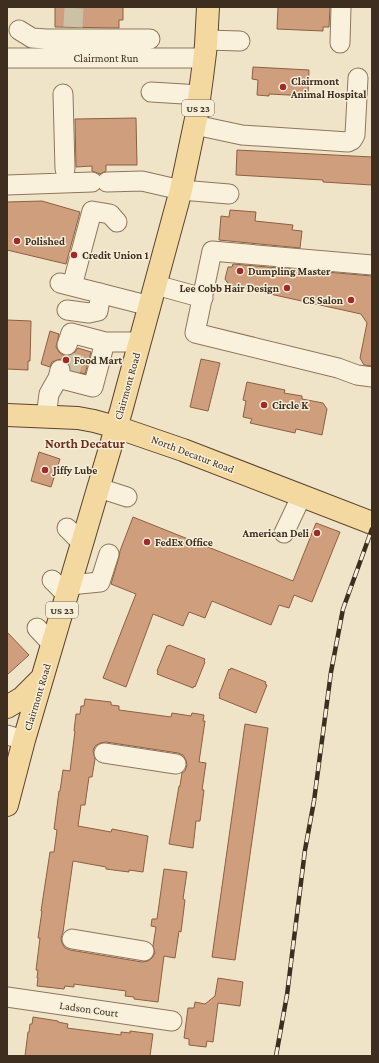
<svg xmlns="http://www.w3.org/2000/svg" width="379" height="1063" viewBox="0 0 379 1063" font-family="'Crimson Pro',serif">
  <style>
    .building { fill: #cf9f7d; stroke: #8d5f41 }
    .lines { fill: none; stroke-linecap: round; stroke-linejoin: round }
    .minor-tunnel { stroke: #ccc0a6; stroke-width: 19; stroke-dasharray: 19 10; stroke-linecap: butt }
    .minor-casing { stroke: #8d765c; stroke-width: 21 }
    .major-casing { stroke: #5b4430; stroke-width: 24 }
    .minor { stroke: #faf1dc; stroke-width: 19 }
    .major { stroke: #f3d9a0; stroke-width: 22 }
    .rail-casing { stroke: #3d2e20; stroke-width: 4.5 }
    .rail { stroke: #f7eed8; stroke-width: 3; stroke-dasharray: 9; stroke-linecap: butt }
    .poi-dot { fill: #9e2a2b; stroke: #f7eed8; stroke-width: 1.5 }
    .labels { text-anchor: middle; stroke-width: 3; stroke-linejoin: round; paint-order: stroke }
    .shield { fill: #f7eed8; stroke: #756857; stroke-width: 1 }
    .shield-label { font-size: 10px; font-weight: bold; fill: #3d2e20 }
    .street-label { font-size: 11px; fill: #3d2e20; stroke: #f7eed8 }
    .poi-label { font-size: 11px; font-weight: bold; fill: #3d2e20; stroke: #f7eed8; text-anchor: start }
    .quarter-label { font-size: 13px; font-weight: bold; fill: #6b2e1e; stroke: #f7eed8 }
  </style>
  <rect width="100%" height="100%" fill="#f0e4c8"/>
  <path class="building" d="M55,7H123V20H119V28L55,27Z
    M278,7H330L329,27H323V31L277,29Z
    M253,67L309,70L308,96L269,94V96L257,95L258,80L252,79Z
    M136,118L137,165H106V171L100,174L92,171V166L76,167L75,119Z
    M237,150L372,157V185L323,182V180L236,175Z
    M42,201L80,212L66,264L7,250V202Z
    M230,210L256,212L255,221L293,225L292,230L302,231L300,248L219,240L221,216L229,217Z
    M233,264L372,276V366L364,365L360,358L367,323L361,314L229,285L225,279L228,267H232Z
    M7,320L31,321L30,361H28V370L7,369Z
    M50,331L59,334L56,347L59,352L63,355L69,356L74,353L78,348L91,352L85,374L71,370L68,362L62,359L57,360L52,362L50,367L41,364Z
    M201,359L220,363L208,411L190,407Z
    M247,382L285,390L284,393L302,396V399L323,403L327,409L322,435L296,429L295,433L250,423L252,419L243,417L246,401L243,400Z
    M39,452L60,459L51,487L31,481Z
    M133,517L293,581L316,523L340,532L312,602L294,595L289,608L279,605L271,625L212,601L205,618L189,612L183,626L153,614L126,687L103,678L136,594L111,584L119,557L120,551Z
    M7,632L29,655L7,675Z
    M169,645L205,659L204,661L205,662L195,687L194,686L193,688L157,674L158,672L157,671L167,646H168Z
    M231,668L266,682L265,684L267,685L256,713L219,698L220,696L219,695L229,669L230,670Z
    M85,699L111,702V705L119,706V710L171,717L172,713L191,716L192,713L204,715L203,721H205L199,762L206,763L202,790H204L200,821H196L193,848L169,844L179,786H180L182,773L185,771L187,765L186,760L183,755L178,753L106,742L100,743L95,746L93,751L95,759L92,777H89L85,805H81L78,826L111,832L112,829L148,836L143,872L129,870V872L121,871L106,869V867L73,861L63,932L61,938L62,943L65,948L70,950L142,962L148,961L152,958L155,953L153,946L156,927L151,926L152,919H157L164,869L187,872L183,899L185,900L181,932L179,931L175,958L164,956L158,1002L134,999V997L125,996L126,991L74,984V987L65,986L64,989L37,986L38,978H37L38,970H36L40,938H38L42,911H41L50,852H54L57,830L54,829L59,791H60L63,770L70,771L75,731H74L76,714H80L81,706H84Z
    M245,724L268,728L235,960L212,957Z
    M218,978L243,982L240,1006L218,1003L213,1042L207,1041L206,1047L189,1045V1039L184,1038L188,1008H194L195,1002L205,1004L215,996Z
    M33,1017L58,1021V1022L68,1024L67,1028L121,1035V1032L130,1033V1031L153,1034L150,1056H25L28,1032H29L30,1024H32Z"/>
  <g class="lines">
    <path class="minor-tunnel" d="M73,27L74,7
      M70,372L77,348"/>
    <defs>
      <path id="minor" d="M19,30L32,38L46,39H150
        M206,40L240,41
        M340,43L341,7
        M7,58H205
        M151,92L200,95
        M63,94L65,169
        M195,125L242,135L348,142L352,140L355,135L358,78
        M107,182L142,181L181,190L229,194
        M7,185L92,182
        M372,265L212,251L195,333L338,368L357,375L372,377
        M60,283L150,306
        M156,285L203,298
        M72,286L92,211L110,214L117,222
        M67,310L89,313L98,311L101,293
        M67,345L71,333L105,342H140
        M58,378L93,387L105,342
        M46,417L49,394L58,378L60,370
        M99,488L127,497
        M67,528L82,543
        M284,533L302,495
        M52,580L67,595
        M70,585L100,582L109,554
        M37,628L52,644
        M7,735L24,740
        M104,753L176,764
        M72,939L144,951
        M7,997L172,1021"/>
      <path id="major" d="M7,415L78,418L94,421L116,427L183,450L372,523
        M7,707L22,698L41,679
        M7,805L24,740L121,411L181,190L197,114L202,77L206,45L208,7"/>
    </defs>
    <use href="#minor" class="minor-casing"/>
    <use href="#major" class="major-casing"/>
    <use href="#minor" class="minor"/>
    <use href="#major" class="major"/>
    <defs>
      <path id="rail" d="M276,1056L287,995L305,850L314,801L331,672L343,609L372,529"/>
    </defs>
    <use href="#rail" class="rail-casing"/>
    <use href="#rail" class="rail"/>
  </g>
  <g class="poi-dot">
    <circle cx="283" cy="87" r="4"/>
    <circle cx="17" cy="241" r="4"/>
    <circle cx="74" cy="255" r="4"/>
    <circle cx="240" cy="271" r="4"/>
    <circle cx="287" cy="288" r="4"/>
    <circle cx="351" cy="300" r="4"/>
    <circle cx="66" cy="360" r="4"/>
    <circle cx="264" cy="405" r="4"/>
    <circle cx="45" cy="470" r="4"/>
    <circle cx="317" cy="533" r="4"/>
    <circle cx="147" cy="542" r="4"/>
  </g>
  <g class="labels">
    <g class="shield">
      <rect x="182" y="100" width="32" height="16" rx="3"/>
      <rect x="46" y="602" width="32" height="16" rx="3"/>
    </g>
    <g class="shield-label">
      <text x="198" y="112">US 23</text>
      <text x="62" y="614">US 23</text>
    </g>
    <g class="street-label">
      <text x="106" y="62">Clairmont Run</text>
      <text transform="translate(127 386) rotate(-74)" y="4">Clairmont Road</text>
      <text transform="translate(193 454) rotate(21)" y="4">North Decatur Road</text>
      <text transform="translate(37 697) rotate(-73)" y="4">Clairmont Road</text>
      <text transform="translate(89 1009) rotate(8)" y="4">Ladson Court</text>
    </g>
    <g class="poi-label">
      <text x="291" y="85">Clairmont<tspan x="291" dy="13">Animal Hospital</tspan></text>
      <text x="25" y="245">Polished</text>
      <text x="82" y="259">Credit Union 1</text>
      <text x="248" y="275">Dumpling Master</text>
      <text x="279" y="292" text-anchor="end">Lee Cobb Hair Design</text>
      <text x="343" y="304" text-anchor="end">CS Salon</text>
      <text x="74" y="364">Food Mart</text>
      <text x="272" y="409">Circle K</text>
      <text x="53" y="474">Jiffy Lube</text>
      <text x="309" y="537" text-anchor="end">American Deli</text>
      <text x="155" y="546">FedEx Office</text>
    </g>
    <g class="quarter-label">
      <text x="85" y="448">North Decatur</text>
    </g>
  </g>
  <rect width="379" height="1063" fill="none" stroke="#3d2e20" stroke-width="16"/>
</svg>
